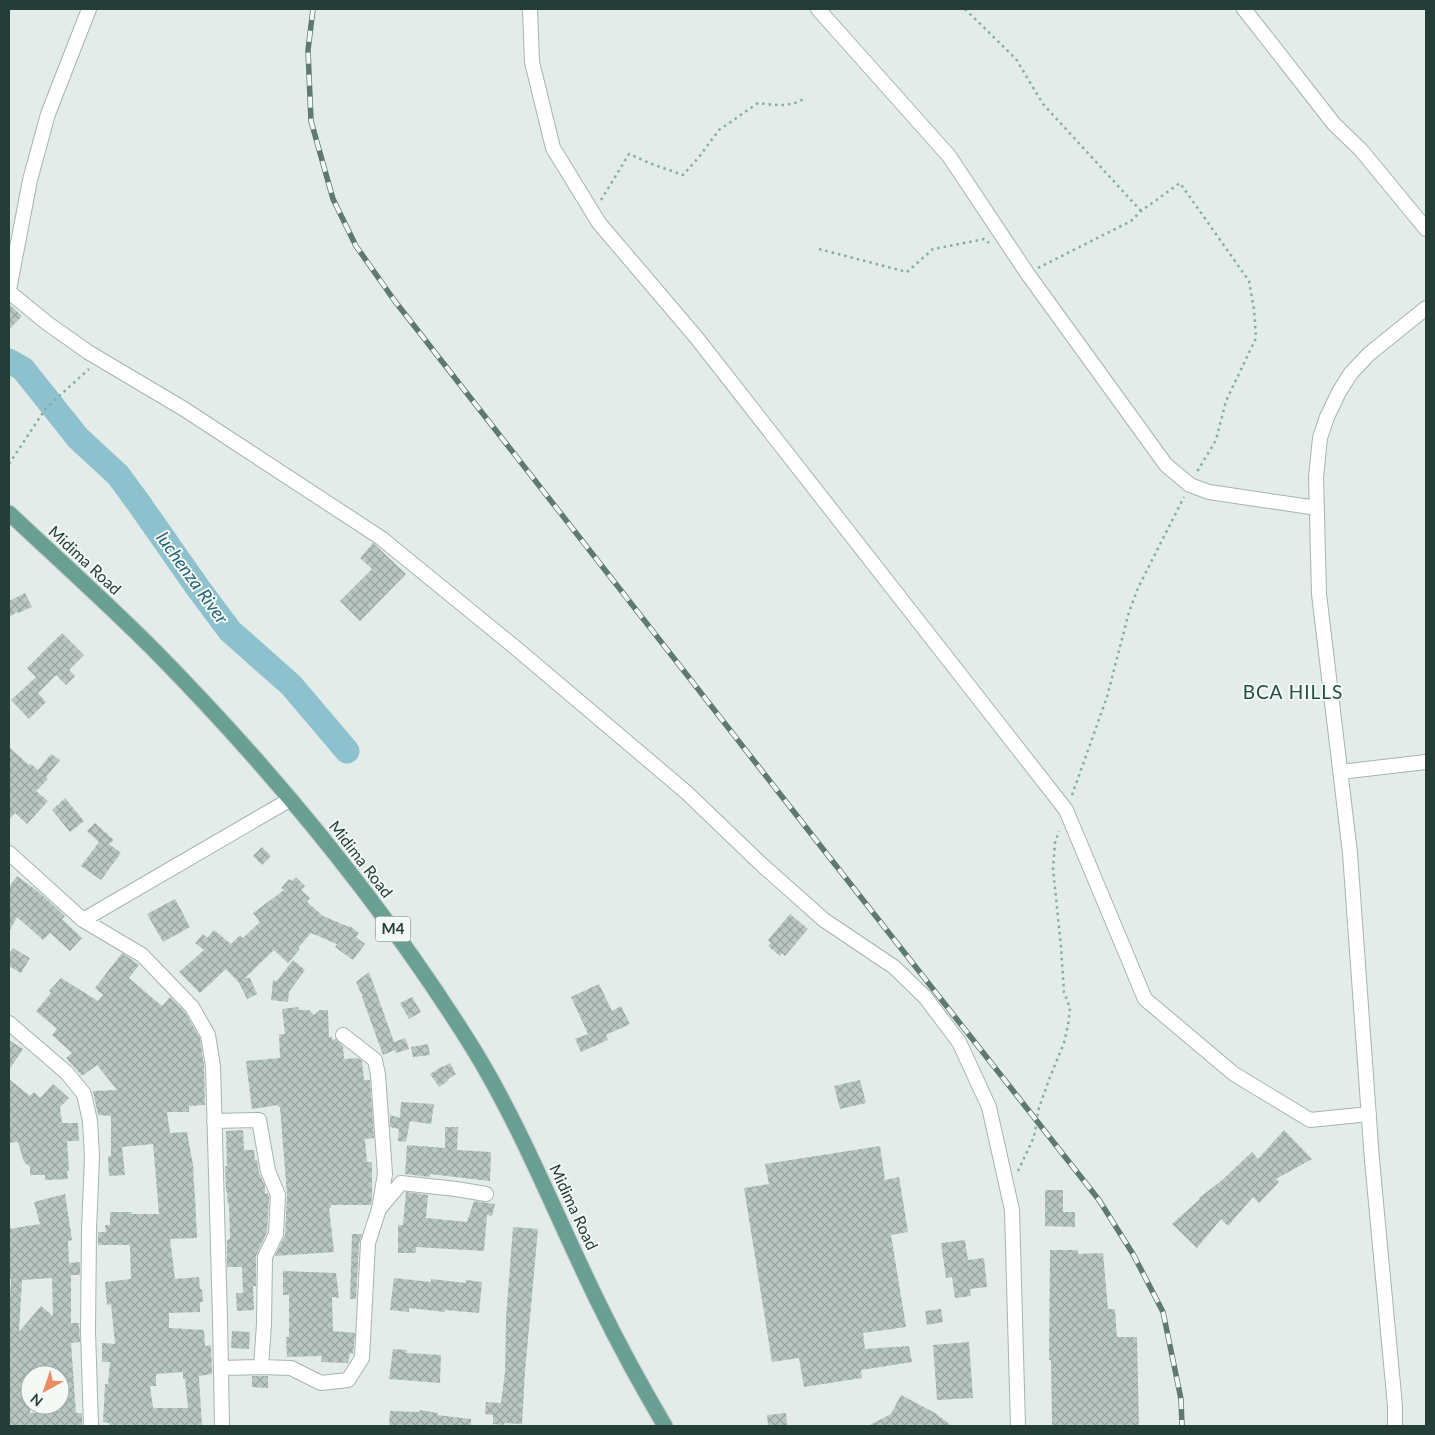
<svg xmlns="http://www.w3.org/2000/svg" width="1435" height="1435" viewBox="0 0 1435 1435" font-family="Lato,sans-serif">
  <style>
    .lines { fill: none; stroke-linecap: round; stroke-linejoin: round }
    .river { stroke: #8ec1ce; stroke-width: 25 }
    .building { fill: url(#building-cross-hatch); fill-rule: evenodd }
    .minor-casing { stroke: #a6b4b0; stroke-width: 16 }
    .major-casing { stroke: #c2c9c7; stroke-width: 17 }
    .path { stroke: #85aea3; stroke-width: 2.5; stroke-dasharray: 2.5 4; stroke-linecap: butt }
    .minor { stroke: #fff; stroke-width: 14 }
    .major { stroke: #6a9f94; stroke-width: 15 }
    .rail-casing { stroke: #5e7872; stroke-width: 5.5 }
    .rail { stroke: #f4f9f6; stroke-width: 4; stroke-dasharray: 11; stroke-linecap: butt }
    .labels { text-anchor: middle; stroke-width: 4; stroke-linejoin: round; paint-order: stroke }
    .shield { fill: #f4f9f6; stroke: #627570; stroke-width: 1 }
    .shield-label { font-size: 15px; font-weight: bold; fill: #243d37 }
    .street-label { font-size: 16px; fill: #243d37; stroke: #f4f9f6 }
    .water-label { font-size: 18px; font-style: italic; fill: #216376; stroke: #f4f9f6 }
    .quarter-label { font-size: 19px; letter-spacing: 1px; fill: #214e45; stroke: #f4f9f6 }
  </style>
  <defs>
    <pattern id="building-cross-hatch" width="8" height="8" patternUnits="userSpaceOnUse" patternTransform="scale(1.25)"><rect width="8" height="8" fill="#b9c7c2"/><path d="M0 0l8 8M0 8l8-8" fill="none" stroke="#96a39e"/></pattern>
  </defs>
  <rect width="100%" height="100%" fill="#e3ece9"/>
  <g class="lines">
    <path class="river" d="M9,361L23,369L78,438L118,475L140,505L198,588L230,631L291,685L347,751"/>
  </g>
  <path class="building" d="M9,304L22,316L9,330Z
    M373,543L406,574L360,621L340,601L372,569L360,558Z
    M25,593L32,607L18,613L17,612L9,617V601Z
    M62,633L84,655L69,670L75,676L66,685L56,675L38,693L46,702L29,719L11,700L36,677L27,668Z
    M9,747L29,765L31,764L38,770L51,754L60,760L46,777L48,779L36,791L48,801L27,824L15,813L9,820Z
    M65,798L84,821L70,832L52,810Z
    M95,823L114,840L109,844L121,853L101,880L81,866L99,842L87,831Z
    M262,847L271,856L262,865L253,856Z
    M17,876L40,893L65,916L62,919L82,938L70,951L50,933L43,940L17,917L9,932V887Z
    M296,877L305,886L301,890L310,898L307,902L323,916L349,927L350,926L359,933L356,937L365,944L353,960L335,947L337,944L311,933L298,948L300,949L288,963L274,950L245,978H250L257,994L247,999L239,983L226,969L200,993L179,972L204,950L195,943L203,934L207,938L214,930L231,944L240,935L243,938L260,922L253,913L284,890L281,888L289,879L292,881Z
    M175,899L190,927L163,942L147,914Z
    M790,914L808,929L785,956L782,953L780,956L768,946L771,943L768,940Z
    M13,948L30,958L21,973L9,966V954Z
    M122,953L139,965L129,978L162,1006L170,997L185,1012L200,1038L204,1066L205,1105L189,1106V1112H167L170,1133L187,1132L194,1171H193L195,1196L197,1238L170,1239L175,1279L199,1277L200,1289H202L203,1302H200V1312L169,1313V1328L204,1330L205,1346L211,1345L212,1374L199,1376V1378L202,1426H109V1423L103,1422L105,1384H108L110,1362H102V1343L115,1344L111,1304L107,1305L105,1282L131,1279L130,1245H98V1232H106L105,1225H110V1212H132V1214H159L153,1144L122,1147L125,1175L109,1176L108,1156H111V1116L98,1115L93,1091L117,1090L97,1065L82,1076L66,1058L72,1053L52,1035L57,1029L36,1011L51,993L49,991L61,978L98,1001L103,995L95,988ZM183,1372V1379H185L188,1408H153L150,1386H156V1374Z
    M293,960L305,970L289,992L288,1002L271,1000L273,980L277,981Z
    M369,972L394,1042L405,1038L409,1049L396,1053L395,1050L383,1055L362,997L363,996L360,991L356,982Z
    M599,984L612,1011L621,1006L630,1024L606,1035L608,1040L581,1052L575,1039L588,1034L571,997Z
    M412,997L421,1012L409,1019L400,1003Z
    M298,1007L299,1010H309L314,1015L320,1010H328L329,1037H332V1040L336,1039L343,1046L344,1059L358,1058L362,1061L364,1080H370L374,1138L365,1139L367,1162H372V1196L371,1205H331V1208H329L334,1252L275,1256L285,1235L287,1195L280,1107H278V1105L252,1109L246,1061L280,1058L279,1034H285L282,1009Z
    M9,1040L23,1049L9,1070Z
    M428,1044L430,1055L413,1057L411,1047Z
    M450,1063L456,1074L447,1080L448,1081L439,1087L430,1074L443,1066V1067Z
    M9,1079L30,1096L34,1092L40,1098L53,1084L69,1098L60,1107L62,1123H78L79,1141H67L69,1171H67L68,1179L45,1180V1175H30V1167L24,1162L18,1142L9,1143Z
    M860,1080L866,1103L840,1109L834,1086Z
    M401,1102L434,1104L431,1124L410,1121L406,1142L398,1141L399,1129L390,1127V1115L400,1118Z
    M445,1127H458L457,1150L491,1152L490,1181L430,1174V1177L405,1174L407,1145L445,1148Z
    M243,1130L244,1150H254L255,1160H257L259,1173L265,1186V1194L268,1193L269,1197L267,1232L256,1256V1286H253L254,1310L237,1311L236,1293H243L242,1267H227V1240L230,1239L229,1204L228,1205L227,1192H226L225,1166H227L226,1131Z
    M1284,1130L1312,1159L1276,1179L1279,1182L1259,1203L1253,1197L1228,1226L1221,1219L1197,1248L1172,1224L1200,1199L1199,1198L1221,1181L1252,1152L1258,1159Z
    M880,1146L885,1180L899,1177L908,1232L891,1235L906,1327L863,1333L865,1349L909,1346L912,1362L861,1370L862,1378L804,1387L799,1358L772,1362L744,1188L769,1184L765,1164Z
    M1045,1190H1063V1212H1075V1227L1045,1226Z
    M406,1192L428,1195L426,1218L467,1222L474,1201L495,1204L492,1216L487,1215L484,1251L416,1247V1253H398V1225H403Z
    M65,1194L72,1240L68,1241L69,1263L80,1262V1275H71V1323H79L80,1342L71,1343L76,1413H82V1426H11L9,1422V1313L11,1279H9V1229L40,1224L34,1202ZM52,1278L53,1316L41,1306L19,1332L22,1280ZM60,1372V1411H53V1412L30,1413V1375H44Z
    M513,1227L538,1229L525,1372L522,1424L505,1423L504,1425L493,1424V1415L485,1414L486,1402L501,1403L505,1372L506,1318Z
    M352,1234H362L359,1243L356,1299H350Z
    M965,1240L968,1260L984,1258L987,1287L970,1289L971,1296L955,1298L952,1277L946,1278L941,1243Z
    M1050,1250H1078V1254L1103,1253L1108,1309H1115L1117,1337H1137L1139,1426H1052L1051,1360H1049Z
    M283,1271L336,1273L339,1298L332,1297L333,1331L355,1333L353,1354L350,1353L348,1363L321,1362L322,1356L287,1357L286,1337H289V1295H283Z
    M394,1278L431,1282V1279L466,1283V1280L482,1282L479,1313L445,1310V1312L409,1308V1312L390,1310Z
    M941,1309L943,1322L927,1325L925,1311Z
    M232,1331L250,1332L249,1349L231,1348Z
    M969,1342L973,1398L937,1400L933,1345Z
    M393,1349L407,1350L406,1353L441,1355L440,1383L389,1379Z
    M252,1376H268V1388L252,1387Z
    M901,1395L935,1413L952,1426H868L891,1414Z
    M420,1410L438,1413L437,1415L471,1419V1426H389L390,1411L419,1412Z
    M786,1413L787,1426H768L767,1415Z"/>
  <g class="lines">
    <defs>
      <path id="minor" d="M530,9L532,62L553,148L599,223L696,337L1066,810L1145,999L1234,1074L1310,1120L1369,1114
        M818,9L949,156L1027,273L1166,465L1190,485L1209,492L1317,508
        M1244,9L1334,124L1361,150L1426,229
        M9,290L30,180L48,114L89,9
        M9,292L47,323L88,352L184,409L381,538L517,649L686,792L761,864L824,920L894,967L925,997L959,1042L989,1107L1012,1210L1018,1426
        M1340,772L1426,762
        M9,853L83,920L142,955L192,1007L208,1035L213,1066L220,1319L222,1426
        M83,920L291,799
        M9,1023L67,1073L84,1094L90,1121L92,1157L89,1230L88,1331L91,1426
        M343,1035L375,1060L378,1075L385,1174L379,1209
        M214,1121L259,1120L268,1171L278,1195L276,1234L265,1257L264,1324L261,1367L221,1368
        M261,1367L291,1368L321,1383L348,1380L362,1358L368,1243L379,1209L401,1183L456,1189L486,1194
        M1395,1426V1406L1372,1160L1350,853L1319,594L1316,477L1320,438L1327,417L1339,392L1351,373L1369,354L1426,308"/>
      <path id="major" d="M9,513C57,558 107,603 154,650C274,772 384,905 474,1050C524,1132 558,1221 600,1306C620,1347 642,1387 665,1426"/>
    </defs>
    <use href="#minor" class="minor-casing"/>
    <use href="#major" class="major-casing"/>
    <path class="path" d="M965,9L1016,59L1043,104L1141,211
      M601,200L629,154L652,164L683,175L699,157L719,130L758,103C775,105 790,108 805,98
      M819,249L907,272L933,249L984,239L989,243
      M1038,268L1131,221L1141,211L1180,183L1249,281L1254,309L1256,338L1226,401L1216,440L1197,472
      M9,464L46,408L89,369
      M1072,795L1107,697L1129,612L1138,588L1184,497
      M1018,1171L1034,1137L1039,1108L1050,1077L1064,1043L1068,1025L1070,1008L1064,992L1061,947L1053,868L1055,843L1059,831"/>
    <use href="#minor" class="minor"/>
    <use href="#major" class="major"/>
    <defs>
      <path id="rail" d="M313,9L308,50L311,121L333,199L356,246L394,300L830,858L1099,1200L1133,1254L1163,1312L1181,1399L1182,1426"/>
    </defs>
    <use href="#rail" class="rail-casing"/>
    <use href="#rail" class="rail"/>
  </g>
  <g class="labels">
    <rect class="shield" x="375.5" y="916.5" width="35" height="25" rx="4"/>
    <g class="shield-label">
      <text x="393" y="934">M4</text>
    </g>
    <g class="street-label">
      <text transform="translate(85 560) rotate(43)" y="6">Midima Road</text>
      <text transform="translate(361 859) rotate(52)" y="6">Midima Road</text>
      <text transform="translate(574 1207) rotate(65)" y="6">Midima Road</text>
    </g>
    <g class="water-label">
      <text transform="translate(192 578) rotate(54)" y="6">luchenza River</text>
    </g>
    <g class="quarter-label">
      <text x="1293" y="699">BCA HILLS</text>
    </g>
  </g>
  <rect width="1435" height="1435" fill="none" stroke="#243d37" stroke-width="20"/>
  <g transform="translate(45 1390) rotate(220)"><circle r="24" fill="#f4f9f6" stroke="#a1aeaa"/>
  <path d="M0-4L9 19L0 12L-9 19Z" fill="#ea8b63"/>
  <text y="-8" font-size="14" font-weight="bold" text-anchor="middle" fill="#243d37">N</text>
  </g>
</svg>
